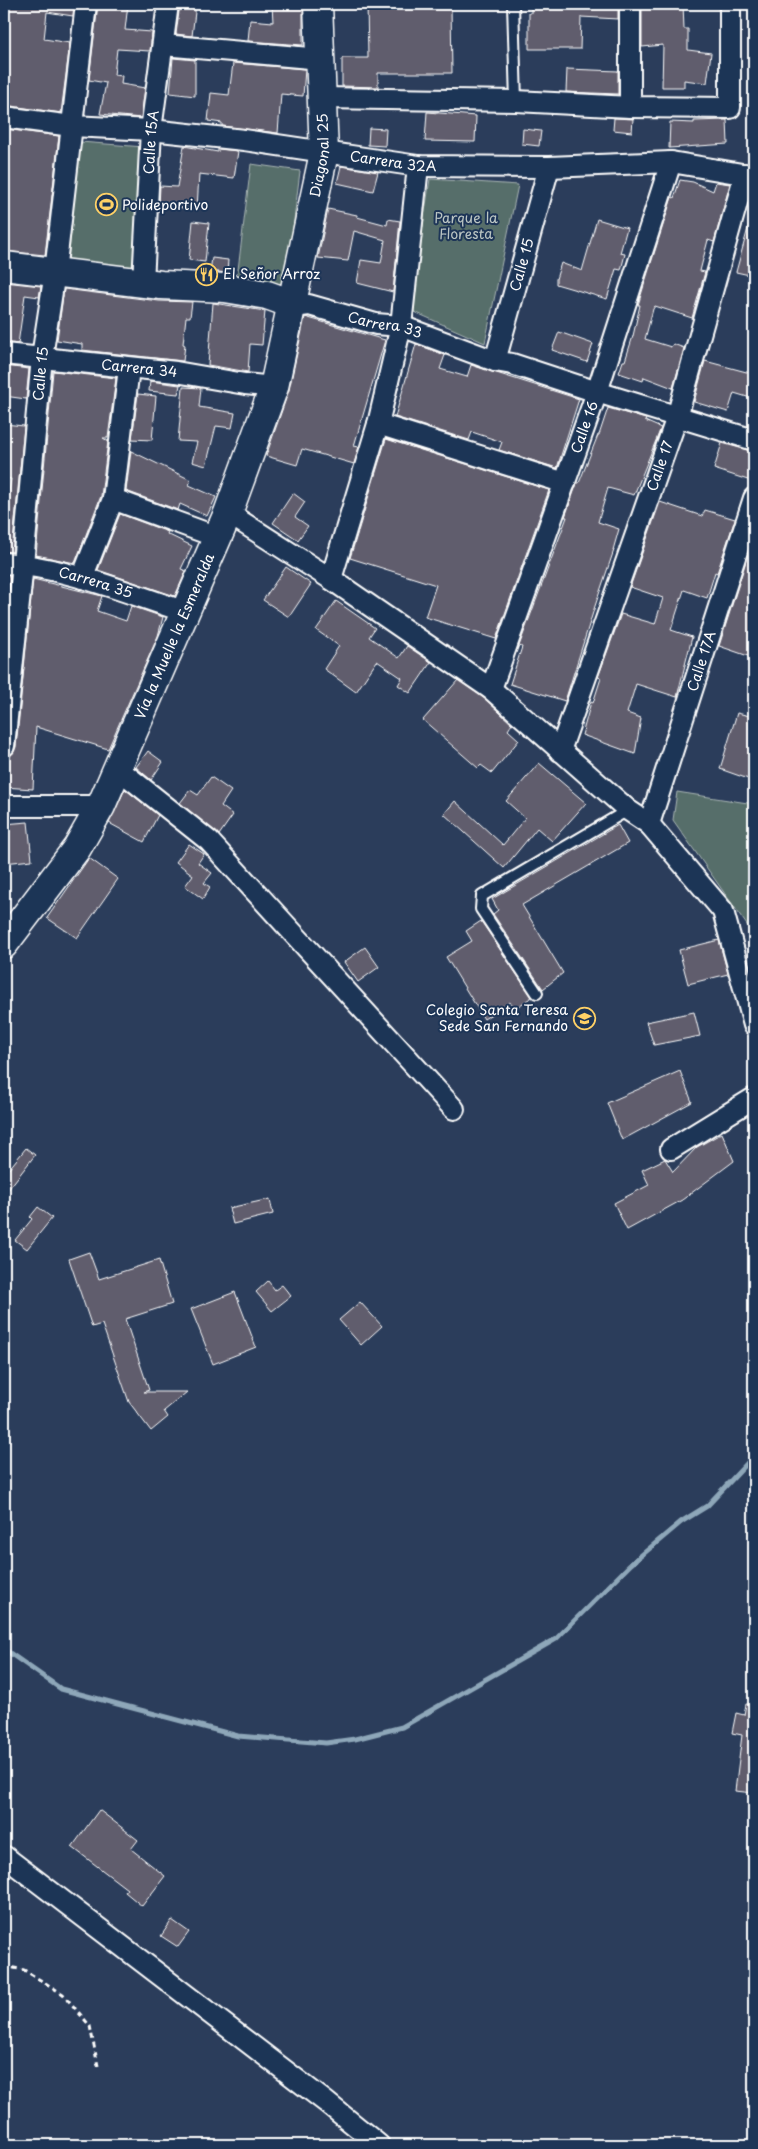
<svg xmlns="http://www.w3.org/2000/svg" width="758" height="2149" viewBox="0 0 758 2149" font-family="'Playpen Sans',sans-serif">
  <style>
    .green { fill: #566e6a; stroke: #aab6b4 }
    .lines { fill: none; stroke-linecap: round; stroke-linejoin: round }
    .stream { stroke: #8ea7b9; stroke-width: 5 }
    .building { fill: #615d6d; stroke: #fff }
    .lane-casing { stroke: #fff; stroke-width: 14 }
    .street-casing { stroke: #fff; stroke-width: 24 }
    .secondary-casing { stroke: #fff; stroke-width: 31 }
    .path { stroke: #fff; stroke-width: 3; stroke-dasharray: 5 4; stroke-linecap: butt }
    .lane { stroke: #1d3557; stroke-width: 10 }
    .street { stroke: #1d3557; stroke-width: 20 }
    .secondary { stroke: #1d3557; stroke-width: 28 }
    .labels { text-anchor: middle; stroke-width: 4; stroke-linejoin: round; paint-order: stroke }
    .street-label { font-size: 14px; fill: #fff; stroke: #1d3557 }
    .poi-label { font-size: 14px; fill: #fff; stroke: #1d3557; text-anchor: start }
    .park-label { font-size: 14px; fill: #bbc5c3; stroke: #1d3557 }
  </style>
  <rect width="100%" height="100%" fill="#2b3d5b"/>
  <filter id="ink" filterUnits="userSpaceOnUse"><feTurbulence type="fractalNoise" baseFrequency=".02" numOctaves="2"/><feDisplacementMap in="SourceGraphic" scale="10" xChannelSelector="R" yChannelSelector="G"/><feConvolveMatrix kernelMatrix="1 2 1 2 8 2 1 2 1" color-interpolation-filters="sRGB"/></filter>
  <g filter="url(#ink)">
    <path class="green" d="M80,142L144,147L133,272L68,263Z
      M251,164L300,171L286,285L237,278Z
      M430,179L518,185L485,343L410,310Z
      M677,792L754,804V935L673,820Z"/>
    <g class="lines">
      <path class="stream" d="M4,1649L61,1689L238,1736L326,1743L355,1739L402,1727L556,1639L631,1564L681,1522L707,1506L754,1456"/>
    </g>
    <path class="building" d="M4,4H74L73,16L47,12L44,39L70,43L61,113L4,105Z
      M98,4H128L125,30L152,32L150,51L117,49L114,75L122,76L121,84L145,88L141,118L100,114L106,83L89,80Z
      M180,4H196L192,36L176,34Z
      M272,4H303V45L248,41L250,20L273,22Z
      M367,4L451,7L452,73H378V87L342,86V58H368Z
      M531,4H618V19L581,17L580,49H529V13H531Z
      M642,4H683L684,29H688V50L711,53L707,83L684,80V87H662L663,45L642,47Z
      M173,58L195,60V96L170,93Z
      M233,63L305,69L303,96L281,94L278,133L222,126V123L208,121L211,93L229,95Z
      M567,69L618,71V94L566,92Z
      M427,112L476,116L475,142L425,141Z
      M614,118L633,119L632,132L613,130Z
      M727,120L728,144L669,148L670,122L694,123V121Z
      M369,128L386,129L385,146L368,145Z
      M4,129L59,136L45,255L4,251Z
      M523,129L541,131L539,146L522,144Z
      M184,146L218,152V149L238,151L234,178L199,174L197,209L159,206L160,186L177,187Z
      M341,166L378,172L373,191L337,183Z
      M680,180L693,182L713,191L716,182L730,184L714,242L708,240L700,271L705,272L692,318L655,306L653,309L645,339L671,347L673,344L684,348L673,388L644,377L643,381L619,373L623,361H625L633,336L640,305H638L645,282L672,197L674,198Z
      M328,209L357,215V217L387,225L388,219L400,221L393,292L357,283L361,260L381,263L385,240L354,231L348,261L318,258Z
      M597,219L627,228L620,253L625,254L621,270L616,269L607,299L556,284V279L561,263L582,271Z
      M193,221L209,223L205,262L189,260Z
      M750,221L754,222V276L736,272Z
      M212,258L228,260L227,273L210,271Z
      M4,282L41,286L39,297L25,295L18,344L4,342Z
      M64,289L159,301L192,302L190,317H186L183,344L185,345L183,361L82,350V344L57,340Z
      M213,303L265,311L262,345L250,344L248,372L208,365Z
      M305,317L385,340L354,446L359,447L354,464L302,449L297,465L266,456L289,390Z
      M559,332L593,344L587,362L552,350Z
      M416,344L445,355L440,369L467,377L471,365L579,399L557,468L499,450L502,442L472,432L469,440L395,417Z
      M705,361L754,374V399L734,393L728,412L694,402Z
      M4,366L29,369L26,399L4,396Z
      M53,371L116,378L108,438H103L108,441L101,496L75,563L36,555Z
      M150,381L180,385L178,394L149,391Z
      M183,387L201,388L199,407L235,413L232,428L216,426L206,466L192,462L197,442L178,441Z
      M138,394L156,396L152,440L132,439Z
      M608,408L646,419L645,421L661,428L634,495L608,488L598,522L619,529L613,550H614L595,606L565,701L510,684L522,647L519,646L567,517H565L577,483H579L598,435H599Z
      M4,424L24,426L12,552L4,551V510H6L11,479L4,478Z
      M386,439L549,490L496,639L425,617L436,585L350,558Z
      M722,443L754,452V482L714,469Z
      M131,451L191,480L189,485L216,497L207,516L180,504L178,510L126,491Z
      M293,493L305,502L295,517L308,526L298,540L273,523Z
      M660,502L702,516L705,510L735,519L717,573L715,572L707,598L684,590L671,630L692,637L677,697L636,684L627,713L641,718L635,754L582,735L591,702L593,703L601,678L598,677L621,614L655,624L663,598L630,587Z
      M120,514L168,532L167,534L192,546L181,569L186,571L175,596L98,570Z
      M754,536V658L719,646Z
      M286,567L311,584L289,617L263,600Z
      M4,575L10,576L4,634Z
      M33,579L102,596L97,611L126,621L131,606L163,617L158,636L108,749L36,727L33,789L4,787L6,757L13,753L16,747Z
      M336,601L375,628L369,637L399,658L407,646L431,662L410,693L398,685L402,678L377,661L356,692L324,669L339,646L316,630Z
      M458,680L484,698L512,724L508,730L519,740L492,773L481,765L478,768L423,720Z
      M737,713L754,717V781L720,769Z
      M148,751L163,762L151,780L136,767Z
      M539,763L586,803L552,841L537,828L504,868L444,814L455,801L503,845L525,818L506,801Z
      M211,777L231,791L221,806L233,815L219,835L180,803L190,790L198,795Z
      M125,789L158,815L144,842L109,823Z
      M28,822L32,860L4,863V824Z
      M618,825L628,843L522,905L563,973L543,989L493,914L498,910L492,899Z
      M189,844L204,854L198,863L212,873L204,883L210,887L203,899L185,886L193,875L176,862Z
      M89,858L118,879L77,938L47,918Z
      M481,921L532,997L514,1009L510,1002L484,1019L446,957L472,941L466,931Z
      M719,940L728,974L688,984L679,950Z
      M365,947L379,967L358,982L344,962Z
      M694,1012L700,1036L654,1045L646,1022Z
      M680,1071L692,1102L622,1140L607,1103Z
      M722,1133L734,1161L682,1200L627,1230L614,1203L649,1185L642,1170L665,1159L673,1172L697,1147Z
      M26,1148L35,1155L4,1195V1175Z
      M270,1199L273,1214L233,1224L229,1208Z
      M38,1207L52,1218L27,1249L15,1240L32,1219L30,1217Z
      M89,1252L99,1279L159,1260L172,1304L125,1319L149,1390L143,1392H187L164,1411L168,1417L151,1431L129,1402L102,1324L92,1327L69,1259Z
      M268,1281L275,1290L282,1285L291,1296L272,1311L256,1292Z
      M235,1292L256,1347L213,1364L191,1309Z
      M360,1302L382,1326L361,1345L339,1320Z
      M746,1704L754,1705V1793L735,1791L742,1735L732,1733L736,1713L744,1715Z
      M99,1810L138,1840L131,1849L165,1876L142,1906L125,1892L127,1889L72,1847Z
      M172,1920L189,1932L178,1947L161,1936Z"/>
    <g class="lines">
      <defs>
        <path id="lane" d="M513,4L516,101
          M537,993L481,909L482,896L628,810"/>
        <g id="street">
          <path d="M630,4V107"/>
          <path d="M163,45L321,59"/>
          <path d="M322,98L516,101L630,107L730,108V4"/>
          <path id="s1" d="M4,117L72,126L151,130L244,140L418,166L549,167L671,162L754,176"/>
          <path id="s2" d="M143,282L151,130L168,4"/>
          <path id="s3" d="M292,304L301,306L309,305L376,324L401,326L495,361L512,364L597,392L754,440"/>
          <path id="s4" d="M4,354L176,372L245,384L274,387"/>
          <path id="s5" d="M495,361L549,167"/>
          <path d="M378,424L565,483"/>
          <path d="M113,499L217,537"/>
          <path d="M228,513L331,579L491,689L628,810L649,824L723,911L754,1025"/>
          <path id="s6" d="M4,563C66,567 127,593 186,612"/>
          <path d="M82,578L113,499L129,368"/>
          <path d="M331,579L378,424L401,326L418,166"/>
          <path id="s7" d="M491,689L597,392L671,162"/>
          <path id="s8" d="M4,746L23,564L42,357L55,272L86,4"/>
          <path id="s9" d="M560,751L677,417L745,174"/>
          <path d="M116,767L209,841L454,1109"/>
          <path d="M4,806H101"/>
          <path id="s10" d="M649,824L754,498"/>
          <path d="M671,1149L754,1098"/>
          <path d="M4,1856L326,2102L379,2145"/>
        </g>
        <g id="secondary">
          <path d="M4,266L161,285L225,288L267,295L292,304"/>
          <path id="s11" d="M4,944L77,848L101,806L228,513L274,387L324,153L318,4"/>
        </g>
      </defs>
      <use href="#lane" class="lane-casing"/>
      <use href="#street" class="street-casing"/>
      <use href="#secondary" class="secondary-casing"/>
      <path class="path" d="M4,1966L24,1970L63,1994L90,2026L98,2066"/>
      <use href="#lane" class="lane"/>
      <use href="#street" class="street"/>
      <use href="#secondary" class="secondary"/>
    </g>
  </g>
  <defs>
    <symbol id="stadium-ring" viewBox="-11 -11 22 22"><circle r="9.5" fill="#1d3557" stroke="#ffd166" stroke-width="1.5"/><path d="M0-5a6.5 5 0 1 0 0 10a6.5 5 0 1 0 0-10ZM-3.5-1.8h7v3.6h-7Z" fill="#ffd166"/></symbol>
    <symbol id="restaurant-ring" viewBox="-11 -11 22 22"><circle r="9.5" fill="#1d3557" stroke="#ffd166" stroke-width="1.5"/><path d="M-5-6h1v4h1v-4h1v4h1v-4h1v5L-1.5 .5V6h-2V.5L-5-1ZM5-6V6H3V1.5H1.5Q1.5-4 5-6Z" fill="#ffd166"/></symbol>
    <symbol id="school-ring" viewBox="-11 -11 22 22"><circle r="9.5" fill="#1d3557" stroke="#ffd166" stroke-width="1.5"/><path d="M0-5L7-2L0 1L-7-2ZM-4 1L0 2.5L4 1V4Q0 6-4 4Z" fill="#ffd166"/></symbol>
  </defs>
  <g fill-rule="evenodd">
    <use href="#stadium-ring" x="94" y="192" width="25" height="25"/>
    <use href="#restaurant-ring" x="194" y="262" width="25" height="25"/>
    <use href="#school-ring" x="572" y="1006" width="25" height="25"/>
  </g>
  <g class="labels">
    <g class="street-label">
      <text dy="5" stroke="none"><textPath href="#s2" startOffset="140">Calle 15A</textPath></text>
      <text dy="5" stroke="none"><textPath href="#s11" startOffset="859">Diagonal 25</textPath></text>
      <text dy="5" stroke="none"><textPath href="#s1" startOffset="392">Carrera 32A</textPath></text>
      <text dy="5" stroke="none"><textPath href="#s5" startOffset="100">Calle 15</textPath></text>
      <text dy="5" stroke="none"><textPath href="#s3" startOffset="96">Carrera 33</textPath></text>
      <text dy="5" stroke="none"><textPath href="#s4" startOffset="136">Carrera 34</textPath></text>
      <text dy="5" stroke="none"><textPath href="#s8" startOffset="374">Calle 15</textPath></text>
      <text dy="5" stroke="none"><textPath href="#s7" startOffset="278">Calle 16</textPath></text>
      <text dy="5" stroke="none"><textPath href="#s9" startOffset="302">Calle 17</textPath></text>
      <text dy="5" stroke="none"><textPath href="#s6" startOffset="94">Carrera 35</textPath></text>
      <text dy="5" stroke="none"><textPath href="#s11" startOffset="354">Vía la Muelle la Esmeralda</textPath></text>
      <text dy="5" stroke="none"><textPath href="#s10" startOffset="171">Calle 17A</textPath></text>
    </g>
    <g class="poi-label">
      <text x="122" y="210">Polideportivo</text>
      <text x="223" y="279">El Señor Arroz</text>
      <text x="568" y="1015" text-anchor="end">Colegio Santa Teresa<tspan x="568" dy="16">Sede San Fernando</tspan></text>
    </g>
    <g class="park-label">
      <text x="466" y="223">Parque la<tspan x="466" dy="16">Floresta</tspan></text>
    </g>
  </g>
  <rect width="758" height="2149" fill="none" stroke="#1d3557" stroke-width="20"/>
  <rect x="10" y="10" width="738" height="2129" fill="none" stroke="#fff" stroke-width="2" filter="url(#ink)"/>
</svg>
